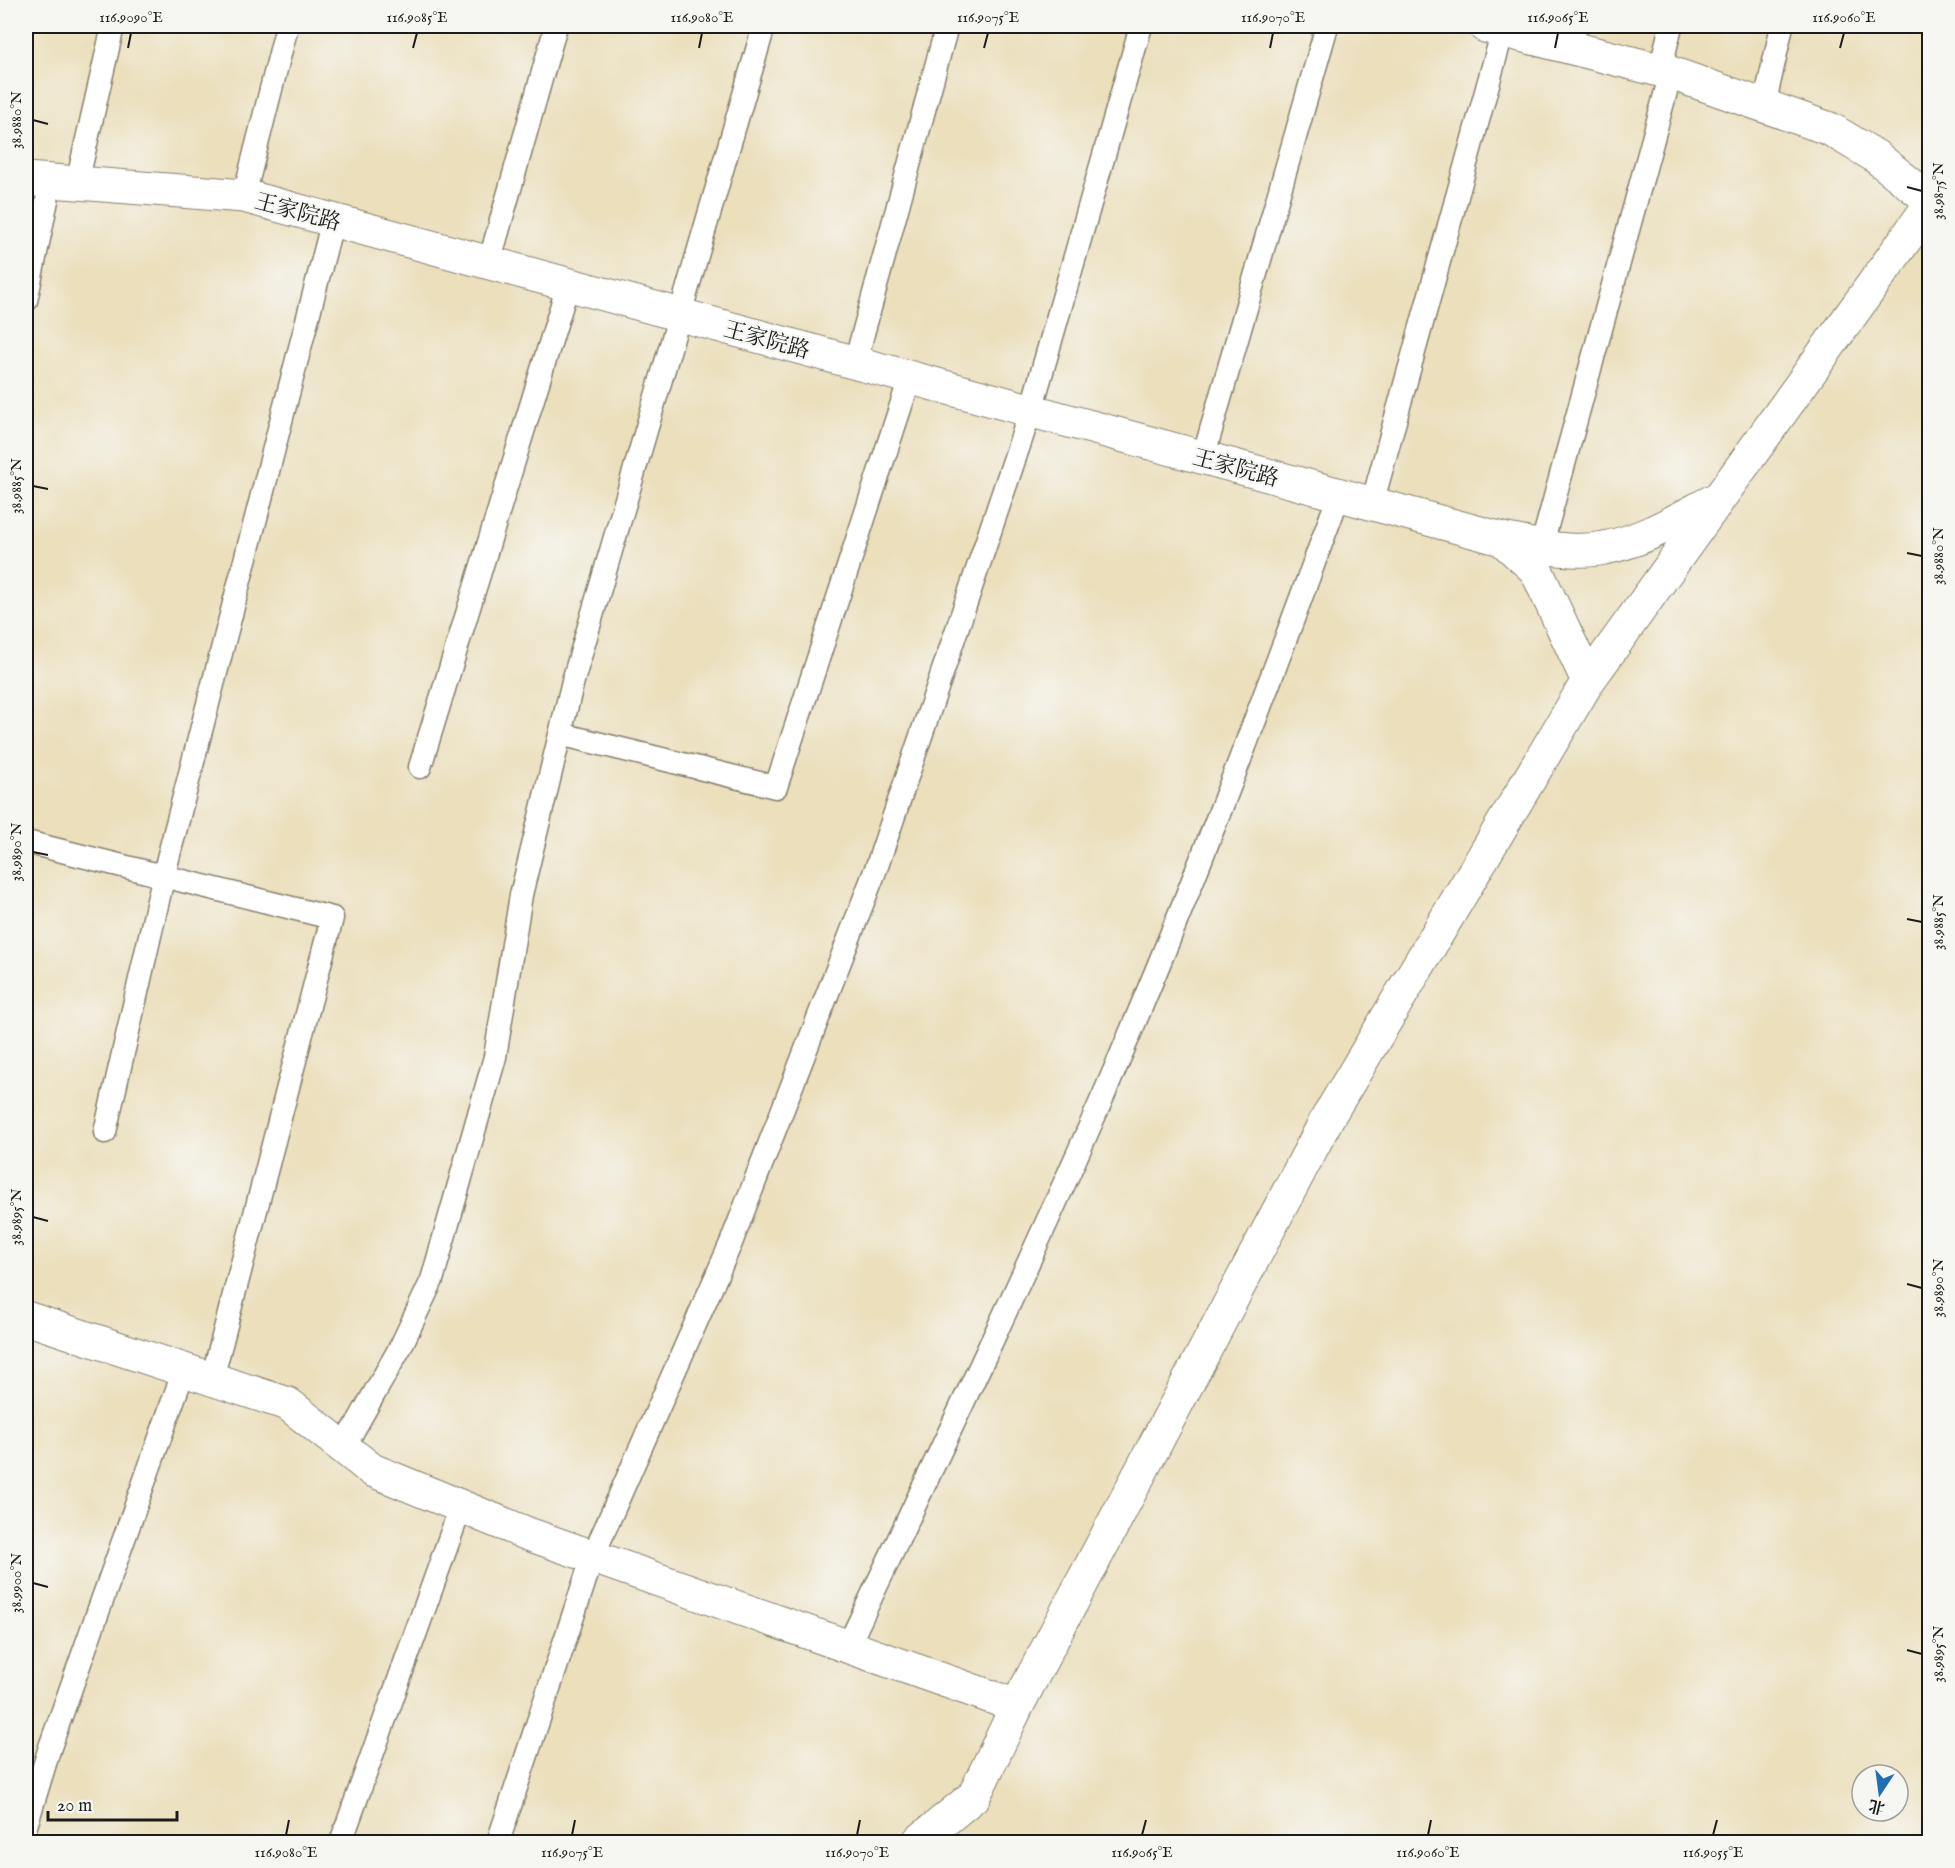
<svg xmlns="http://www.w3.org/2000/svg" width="1955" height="1868" viewBox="0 0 1955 1868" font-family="'IM FELL English','Noto Serif SC',serif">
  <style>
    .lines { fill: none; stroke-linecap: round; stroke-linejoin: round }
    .service-casing { stroke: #847e6c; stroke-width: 25 }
    .minor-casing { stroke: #847e6c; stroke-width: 35 }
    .service { stroke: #fff; stroke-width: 22 }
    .minor { stroke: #fff; stroke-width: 33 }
    .ticks { fill: none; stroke: #1c1c1c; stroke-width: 2 }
    .labels { text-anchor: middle; stroke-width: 4.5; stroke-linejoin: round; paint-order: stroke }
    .street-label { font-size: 22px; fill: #1c1c1c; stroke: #f6f6f2 }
    .neatline { fill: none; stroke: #1c1c1c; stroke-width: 2 }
    .ticks-label { font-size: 15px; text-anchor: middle; fill: #1c1c1c }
  </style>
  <rect width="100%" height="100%" fill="#f6f6f2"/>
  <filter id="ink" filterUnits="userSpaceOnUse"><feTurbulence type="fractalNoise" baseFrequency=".0167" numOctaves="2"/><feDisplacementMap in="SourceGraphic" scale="12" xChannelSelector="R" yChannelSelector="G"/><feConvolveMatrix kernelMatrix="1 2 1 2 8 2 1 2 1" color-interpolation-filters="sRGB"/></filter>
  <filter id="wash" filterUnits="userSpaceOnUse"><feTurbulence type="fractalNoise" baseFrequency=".008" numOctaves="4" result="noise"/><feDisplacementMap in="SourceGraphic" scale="24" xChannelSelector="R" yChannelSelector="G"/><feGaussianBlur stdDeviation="1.35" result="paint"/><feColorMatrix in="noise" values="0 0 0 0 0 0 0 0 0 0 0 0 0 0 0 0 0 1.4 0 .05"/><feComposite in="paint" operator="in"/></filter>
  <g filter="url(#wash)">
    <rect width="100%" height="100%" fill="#ebdfbc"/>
  </g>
  <g filter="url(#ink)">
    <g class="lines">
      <defs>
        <path id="service" d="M1571,47L1576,26
          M1660,70L1671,26
          M1764,106L1782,26
          M77,183L113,26
          M244,196L287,26
          M489,263L556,26
          M26,301L51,181
          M855,363L947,26
          M1203,458L1327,26
          M1372,504L1503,30
          M1538,559L1671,73
          M560,734L776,787L910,378
          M420,767L568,285
          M26,842L332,918L212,1379
          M105,1132L165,870L333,220
          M344,1447L401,1346L432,1280L495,1057L521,895L573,681L764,26
          M848,1646C935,1462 1023,1279 1105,1092C1190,896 1265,696 1339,495
          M26,1826L50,1747L184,1370
          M341,1842L461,1506
          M498,1842L593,1556L731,1243L877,866L1031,410L1141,26"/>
        <path id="minor" d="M1485,26L1671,73L1830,129L1875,156L1930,200
          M26,179L244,196L1502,539C1535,545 1571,555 1604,548C1643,541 1680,518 1715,500
          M1502,539L1536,570L1588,681
          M26,1318L288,1404L372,1470L528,1534L1017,1706
          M918,1842L974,1796L1017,1706L1328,1117L1588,681L1930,205"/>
      </defs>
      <use href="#service" class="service-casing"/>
      <use href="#minor" class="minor-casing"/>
      <use href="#service" class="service"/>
      <use href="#minor" class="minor"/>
    </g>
  </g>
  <path class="ticks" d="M128,48L131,33M413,48L417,33M699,48L702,33M984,48L988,33M1270,48L1273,33M1555,48L1558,33M1840,48L1844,33M33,120L48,124M1907,187L1922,191M33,486L48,489M1907,553L1922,556M33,852L48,855M1907,919L1922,922M33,1217L48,1221M1907,1284L1922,1288M33,1583L48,1587M1907,1650L1922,1654M286,1835L289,1820M572,1835L575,1820M857,1835L860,1820M1142,1835L1146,1820M1428,1835L1431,1820M1713,1835L1717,1820"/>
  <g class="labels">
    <g class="street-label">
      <text transform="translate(298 211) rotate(15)" y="8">王家院路</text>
      <text transform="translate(767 339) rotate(15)" y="8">王家院路</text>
      <text transform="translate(1236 467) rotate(15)" y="8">王家院路</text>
    </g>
  </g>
  <rect width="1955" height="1868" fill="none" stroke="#f6f6f2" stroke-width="66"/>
  <g transform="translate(1880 1793) rotate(193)"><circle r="28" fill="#f6f6f2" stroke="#9f9f9c" stroke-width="1.5"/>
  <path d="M0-4.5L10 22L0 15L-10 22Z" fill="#1f6fb2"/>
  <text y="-9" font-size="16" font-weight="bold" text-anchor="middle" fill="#1c1c1c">北</text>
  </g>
  <path d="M48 1811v9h129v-9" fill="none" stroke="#1c1c1c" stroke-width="3"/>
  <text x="57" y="1811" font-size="18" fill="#1c1c1c" stroke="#f6f6f2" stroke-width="4.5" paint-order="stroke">20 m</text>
  <rect x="33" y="33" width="1889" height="1802" class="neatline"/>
  <g class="ticks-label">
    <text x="131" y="22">116.9090°E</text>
    <text x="417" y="22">116.9085°E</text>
    <text x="702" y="22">116.9080°E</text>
    <text x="988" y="22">116.9075°E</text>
    <text x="1273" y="22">116.9070°E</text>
    <text x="1558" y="22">116.9065°E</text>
    <text x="1844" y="22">116.9060°E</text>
    <text transform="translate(16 120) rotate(-90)" y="5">38.9880°N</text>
    <text transform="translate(1938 191) rotate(-90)" y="5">38.9875°N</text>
    <text transform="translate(16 486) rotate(-90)" y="5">38.9885°N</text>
    <text transform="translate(1938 556) rotate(-90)" y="5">38.9880°N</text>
    <text transform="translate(16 852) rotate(-90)" y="5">38.9890°N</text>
    <text transform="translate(1938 922) rotate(-90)" y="5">38.9885°N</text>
    <text transform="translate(16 1217) rotate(-90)" y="5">38.9895°N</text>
    <text transform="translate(1938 1288) rotate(-90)" y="5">38.9890°N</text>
    <text transform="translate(16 1583) rotate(-90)" y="5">38.9900°N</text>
    <text transform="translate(1938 1654) rotate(-90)" y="5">38.9895°N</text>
    <text x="286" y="1857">116.9080°E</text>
    <text x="572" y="1857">116.9075°E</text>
    <text x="857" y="1857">116.9070°E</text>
    <text x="1142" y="1857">116.9065°E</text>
    <text x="1428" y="1857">116.9060°E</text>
    <text x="1713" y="1857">116.9055°E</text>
  </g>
</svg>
